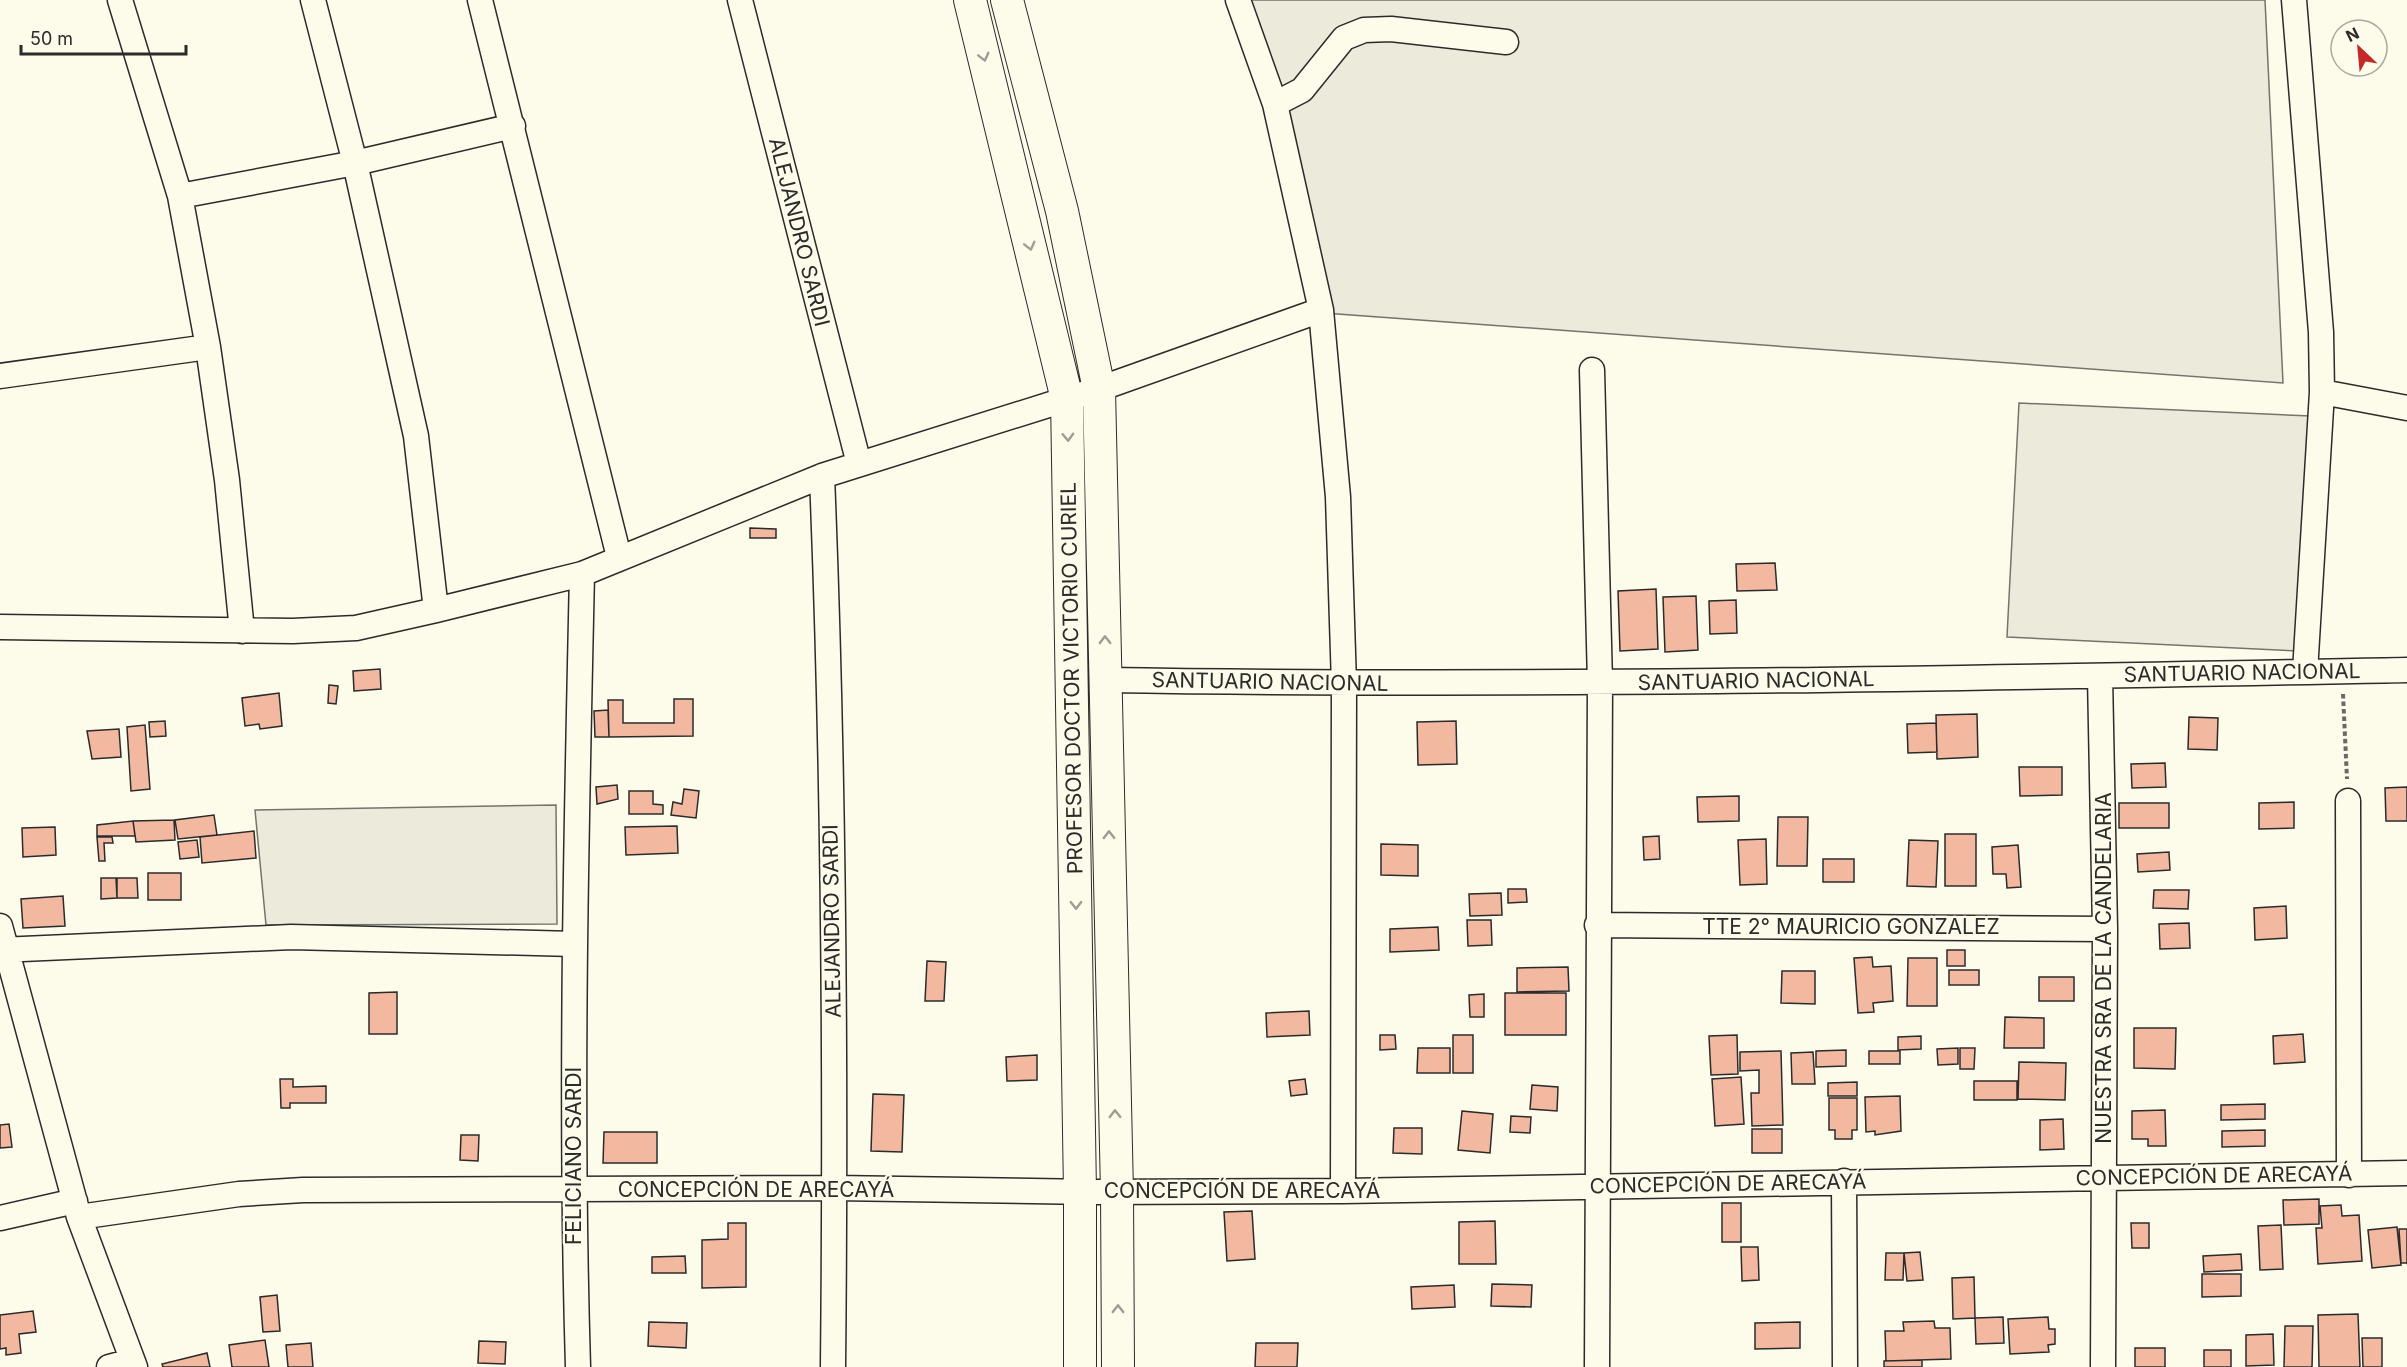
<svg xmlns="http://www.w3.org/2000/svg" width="2407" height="1367" viewBox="0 0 2407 1367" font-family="Inter,sans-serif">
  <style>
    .green { fill: #ecebdb; stroke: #74746e; stroke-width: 1.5 }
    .building { fill: #f2b8a0; stroke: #2b2b2b; stroke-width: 1.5 }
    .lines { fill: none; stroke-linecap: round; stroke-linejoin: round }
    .minor-casing { stroke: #2b2b2b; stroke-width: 27 }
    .major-casing { stroke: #2b2b2b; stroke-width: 34 }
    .path { stroke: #6a6964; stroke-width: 4; stroke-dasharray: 4.5 3; stroke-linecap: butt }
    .minor { stroke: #fdfbea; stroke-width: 24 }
    .major { stroke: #fdfbea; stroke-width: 32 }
    .oneway { stroke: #9e9d94 }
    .labels { text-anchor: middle; stroke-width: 4.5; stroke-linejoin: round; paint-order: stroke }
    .street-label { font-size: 21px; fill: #2b2b2b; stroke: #fdfbea }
  </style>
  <rect width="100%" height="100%" fill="#fdfbea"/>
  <path class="green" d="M1241,0H2265L2283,383L1324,313Z
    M2019,403L2311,416L2299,651L2007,637Z
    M556,805L557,924L266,925L255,810Z"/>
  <path class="building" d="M750,528L776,529V538H750Z
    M1775,563L1777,590L1737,591L1736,564Z
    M1656,589L1658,649L1620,651L1618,591Z
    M1696,596L1698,650L1665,652L1663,597Z
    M1736,600L1737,633L1710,634L1709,601Z
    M380,669L381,689L354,691L353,671Z
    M329,685L338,686L336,704L328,703Z
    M279,693L282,726L260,729L259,724L245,726L242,698Z
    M674,699H693V736L609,737L608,700H623V723H674Z
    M608,710L609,737H595L594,711Z
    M1977,714L1978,757L1937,759L1936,715Z
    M2189,717L2218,718L2217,750L2188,749Z
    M165,721L166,736L150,737L149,722Z
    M1456,721L1457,764L1418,765L1417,722Z
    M1936,723L1937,752L1908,753L1907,724Z
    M145,725L150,789L131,791L127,727Z
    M119,729L121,757L92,759L87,731Z
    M2165,763L2166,787L2132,788L2131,764Z
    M2019,767H2062V795L2020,796Z
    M617,785L618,799L597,804L596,787Z
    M2407,787V821H2386L2385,788Z
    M684,789L699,791L696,818L671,815L673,802L682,804Z
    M629,791H653V804L663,805V814H629Z
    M1739,796V821L1698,822L1697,797Z
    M2294,802V828L2259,829V803Z
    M2119,803H2169V828H2119Z
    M214,815L217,835L178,839L175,820Z
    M1778,817H1808L1807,866H1777Z
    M174,820L175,840L136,842L133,821Z
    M133,821L135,836H97V825Z
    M677,826L678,853L626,855L625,827Z
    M55,827L56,855L23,857L22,828Z
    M254,831L256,858L202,863L200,837Z
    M1945,834H1976V886H1945Z
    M1659,836L1660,859L1644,860L1643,837Z
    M97,837H112L113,843H104L105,861H99Z
    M1766,839L1767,884L1740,885L1738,840Z
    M197,840L199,857L180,859L178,842Z
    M1909,840L1938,841L1936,887L1907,886Z
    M1381,844L1418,845V876L1381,875Z
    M2018,845L2021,887L2007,888L2006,874H1993L1992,847Z
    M2169,852L2170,870L2138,872L2137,854Z
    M1823,859H1854V882H1823Z
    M148,873H181V900H148Z
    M101,878H117V898L101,899Z
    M116,878H137L138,898H117Z
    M1508,889H1526L1527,902L1508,903Z
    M2154,890H2189L2188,909L2153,908Z
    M1501,893L1502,915L1470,916L1469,894Z
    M63,896L65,926L23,928L21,899Z
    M2286,906L2287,938L2255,940L2254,908Z
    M1467,920H1491L1492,945L1468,946Z
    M2189,923L2190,948L2160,949L2159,924Z
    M1438,927L1439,950L1390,952V929Z
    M1947,950H1965V966H1947Z
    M1872,957L1873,967L1891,966L1893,1001L1873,1003L1874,1012L1858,1013L1854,958Z
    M1908,958H1937V1006H1907Z
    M927,961L946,962L944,1001H925Z
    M1568,967L1569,991L1517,992V968Z
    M1949,970H1979V985H1949Z
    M1782,971H1815V1004L1781,1003Z
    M2039,977H2074V1001H2039Z
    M397,992V1034H369V993Z
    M1505,993H1566V1035H1505Z
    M1484,994V1017H1470L1469,995Z
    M1309,1011L1310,1035L1267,1037L1266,1013Z
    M2005,1017L2044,1018V1048H2004Z
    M2134,1028H2176L2175,1069L2134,1068Z
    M2303,1034L2305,1062L2274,1064L2273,1036Z
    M1380,1035H1395L1396,1049L1380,1050Z
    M1453,1035H1473V1073H1453Z
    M1737,1035L1738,1074L1711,1075L1709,1036Z
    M1921,1036V1049L1898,1050V1037Z
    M1418,1048H1450V1073H1417Z
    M1958,1048V1064L1938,1065L1937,1049Z
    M1960,1048H1975L1974,1069H1960Z
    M1846,1050V1066L1816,1067V1051Z
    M1781,1051L1783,1125L1752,1126L1751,1093H1759V1070L1740,1071V1052Z
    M1869,1051H1900V1064H1869Z
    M1813,1052L1815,1084H1792L1791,1053Z
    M1037,1055V1080L1007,1081L1006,1057Z
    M2019,1062L2066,1063L2065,1100L2018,1099Z
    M1741,1077L1744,1124L1715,1126L1712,1079Z
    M280,1079H293V1087L326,1086V1103H290V1108H281Z
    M1305,1079L1307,1094L1291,1096L1289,1081Z
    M1974,1081H2017V1100H1974Z
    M1857,1082V1096H1828V1083Z
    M1532,1085L1558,1087L1557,1111L1530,1109Z
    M873,1094L904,1095L902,1152L871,1151Z
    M1900,1096L1901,1131L1875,1135V1131L1866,1132L1865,1097Z
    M1829,1098H1857V1130H1852V1139H1835V1130H1829Z
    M2265,1104V1119L2221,1120V1105Z
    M2165,1110L2166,1146H2148V1139H2132V1111Z
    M1462,1111L1493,1114L1490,1153L1458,1150Z
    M1511,1116L1531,1117L1530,1133L1510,1132Z
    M2063,1119L2064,1149L2040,1150V1120Z
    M9,1124L12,1147L0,1148V1125Z
    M1394,1128H1422V1154L1393,1153Z
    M1752,1129H1782V1153H1752Z
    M2265,1130V1146L2222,1147V1131Z
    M604,1132H657V1163H603Z
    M461,1135H479L478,1161L460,1160Z
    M2319,1199V1224L2284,1225L2283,1200Z
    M1722,1203H1741V1242H1722Z
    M2341,1205L2342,1216L2359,1215L2362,1261L2318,1264L2316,1228H2322L2320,1206Z
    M1252,1211L1255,1259L1227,1261L1224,1212Z
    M1495,1221L1496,1264H1459V1222Z
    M728,1223H746V1287L702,1288V1240L728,1239Z
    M2131,1223H2149V1248H2132Z
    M2281,1225L2283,1269L2260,1270L2258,1226Z
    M2397,1227L2401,1265L2372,1268L2368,1230Z
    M2399,1229H2407V1263H2401Z
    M1741,1247H1758L1759,1280L1742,1281Z
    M1920,1252L1923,1280L1907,1281L1904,1253Z
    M1886,1253H1904L1903,1280H1885Z
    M2241,1254L2242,1270L2204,1272L2203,1256Z
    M685,1256L686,1273H652V1257Z
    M2202,1274H2241V1296L2202,1297Z
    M1974,1277L1975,1318L1953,1319L1952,1278Z
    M1492,1284L1532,1285L1531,1307L1491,1306Z
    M1454,1285L1455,1307L1412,1309L1411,1287Z
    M277,1295L280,1331L263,1332L260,1297Z
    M33,1311L36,1332L19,1334L21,1353L6,1355V1348L0,1349V1315Z
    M2358,1314L2360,1367H2319L2318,1315Z
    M2003,1317L2004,1343L1976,1344L1975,1318Z
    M2048,1317L2049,1329H2055V1344L2048,1345L2049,1352L2010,1354L2008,1319Z
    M1934,1321L1935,1328H1950L1951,1359L1886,1361L1885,1331H1904L1903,1322Z
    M649,1322L687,1323L686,1348L648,1346Z
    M1800,1322V1348L1755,1349V1323Z
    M2285,1326H2313L2312,1367H2284Z
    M2273,1334L2274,1365L2246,1366V1335Z
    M2362,1338H2382V1367H2363Z
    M265,1340L269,1367H232L229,1345Z
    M479,1341L506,1342L505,1364L478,1363Z
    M311,1343L313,1367H288L286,1345Z
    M1256,1343H1298L1297,1367H1255Z
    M2135,1348H2165V1367H2135Z
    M2204,1350H2231V1367H2204Z
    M207,1353L210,1367H163L162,1364Z
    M1922,1360V1367H1884V1361Z"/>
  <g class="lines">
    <defs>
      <path id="minor" d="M120,0L180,196L208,347L227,480L242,631
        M313,0L355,163L416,436L436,610
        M480,0L619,557
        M740,0L859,464
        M1238,0L1275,104L1321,310L1338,497L1344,684L1343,1191
        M2294,0L2321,332L2322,392L2407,408
        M1275,104L1302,90L1344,38L1364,30L1391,29L1506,42
        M180,196L355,163L513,126
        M1592,370L1600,683L1597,1367
        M0,376L208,347
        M822,476C834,773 836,1070 833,1367
        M0,627L293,631L356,628L436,610L582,574L822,476L1099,389L1321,310
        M2305,672L2322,392
        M2100,676L2105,929L2103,1367
        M1105,680C1539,687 1973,678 2407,670
        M2348,801L2349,1175
        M1597,925L2105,929
        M0,926L79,1217L135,1367
        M0,950L291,937L574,944
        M1844,1181L1845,1367
        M79,1217L239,1194L303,1190L835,1188L1092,1192L1343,1191L2407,1173
        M0,1218L75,1201
        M109,1367L131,1361
        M578,1367C570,1103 576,839 582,574"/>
      <path id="major" d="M970,0L1067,399L1080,1192V1367
        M1007,0L1062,211L1099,389L1117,1192L1118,1367"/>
    </defs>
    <use href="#minor" class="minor-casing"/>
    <use href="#major" class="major-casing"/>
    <path class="path" d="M2343,694L2347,779"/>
    <use href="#minor" class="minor"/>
    <use href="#major" class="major"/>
  </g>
  <defs><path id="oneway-chevron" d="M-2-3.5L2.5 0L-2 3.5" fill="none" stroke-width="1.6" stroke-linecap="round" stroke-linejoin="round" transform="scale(1.5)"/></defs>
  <g class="oneway">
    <use href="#oneway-chevron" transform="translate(984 57) rotate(76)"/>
    <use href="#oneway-chevron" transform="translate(1030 246) rotate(76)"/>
    <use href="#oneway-chevron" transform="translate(1068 437) rotate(88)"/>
    <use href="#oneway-chevron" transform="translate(1105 640) rotate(-91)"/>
    <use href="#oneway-chevron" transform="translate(1109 835) rotate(-91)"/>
    <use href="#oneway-chevron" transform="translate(1076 905) rotate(89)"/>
    <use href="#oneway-chevron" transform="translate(1115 1114) rotate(-91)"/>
    <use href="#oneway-chevron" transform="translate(1118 1309) rotate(-90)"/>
  </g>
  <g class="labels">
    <g class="street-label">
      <text transform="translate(799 232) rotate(76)" y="7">ALEJANDRO SARDI</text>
      <text transform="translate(2242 673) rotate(-1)" y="7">SANTUARIO NACIONAL</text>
      <text transform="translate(1072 678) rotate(-91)" y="7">PROFESOR DOCTOR VICTORIO CURIEL</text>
      <text transform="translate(1756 681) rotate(-1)" y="7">SANTUARIO NACIONAL</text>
      <text transform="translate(1270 682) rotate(1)" y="7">SANTUARIO NACIONAL</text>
      <text transform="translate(832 921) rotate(-91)" y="7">ALEJANDRO SARDI</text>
      <text x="1851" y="934">TTE 2° MAURICIO GONZALEZ</text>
      <text transform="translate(2104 968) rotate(-90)" y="7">NUESTRA SRA DE LA CANDELARIA</text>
      <text transform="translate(574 1156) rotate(-90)" y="7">FELICIANO SARDI</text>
      <text transform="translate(2214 1176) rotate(-1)" y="7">CONCEPCIÓN DE ARECAYÁ</text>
      <text transform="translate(1728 1184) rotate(-1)" y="7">CONCEPCIÓN DE ARECAYÁ</text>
      <text x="756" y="1197">CONCEPCIÓN DE ARECAYÁ</text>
      <text x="1242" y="1198">CONCEPCIÓN DE ARECAYÁ</text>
    </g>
  </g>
  <g transform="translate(2359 48) rotate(334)"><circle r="28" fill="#fdfbea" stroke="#a9a89e" stroke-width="1.5"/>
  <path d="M0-4.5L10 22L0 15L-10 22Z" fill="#c62828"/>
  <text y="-9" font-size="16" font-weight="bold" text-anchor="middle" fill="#2b2b2b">N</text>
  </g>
  <path d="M21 45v9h165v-9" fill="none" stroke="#2b2b2b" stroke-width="3"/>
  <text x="30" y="45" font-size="18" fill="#2b2b2b" stroke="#fdfbea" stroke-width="4.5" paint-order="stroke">50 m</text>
</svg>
